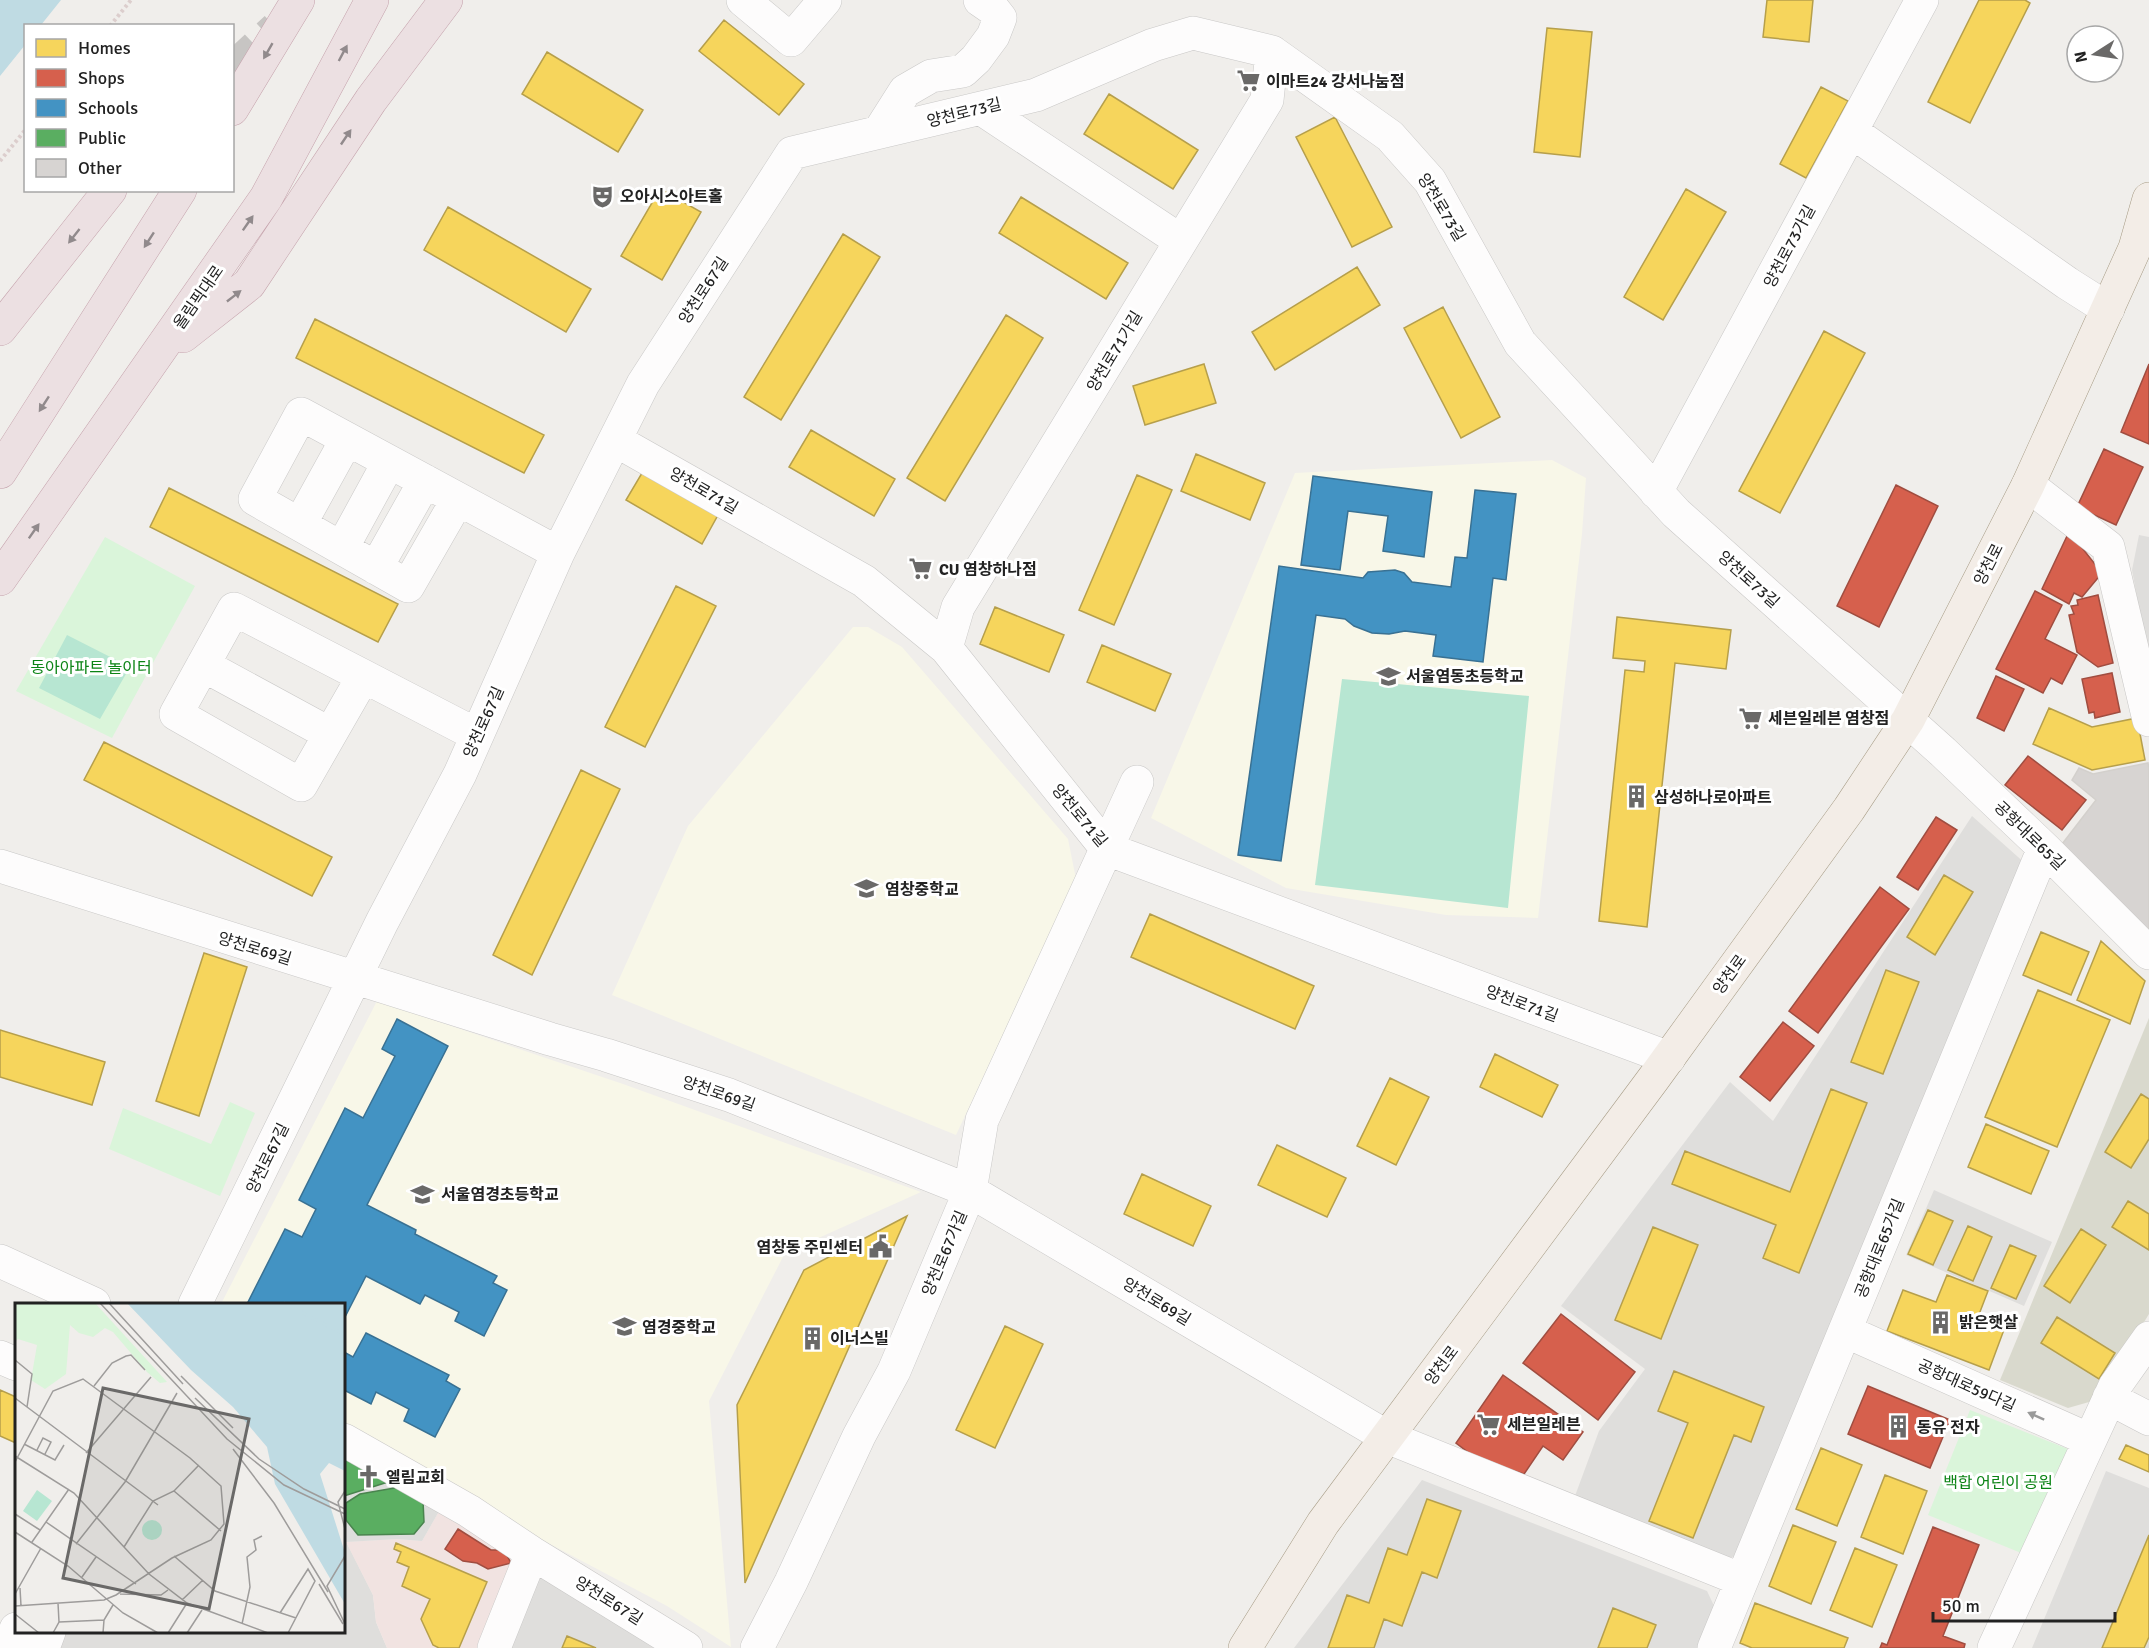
<svg xmlns="http://www.w3.org/2000/svg" width="2149" height="1648" viewBox="0 0 2149 1648" font-family="Signika,'Noto Sans KR',sans-serif">
  <style>
    .residential { fill: #dfdedc }
    .commercial { fill: #f1e3e1 }
    .education { fill: #f8f7e8 }
    .religious { fill: #dededc }
    .construction { fill: #d9d9cd }
    .park { fill: #daf5da }
    .pitch { fill: #b7e6d2 }
    .water { fill: #bfdbe3 }
    .homes { fill: #f6d55c; stroke: #b69f4b; stroke-width: 1.5 }
    .shops { fill: #d6604d; stroke: #a04d40; stroke-width: 1.5 }
    .schools { fill: #4393c3; stroke: #397193; stroke-width: 1.5 }
    .public { fill: #5aae61; stroke: #49844e; stroke-width: 1.5 }
    .building { fill: #d7d4d2; stroke: #d3d0cc; stroke-width: 1.5 }
    .lines { fill: none; stroke-linecap: round; stroke-linejoin: round }
    .highway-tunnel { stroke: #c7c5c3; stroke-width: 33; stroke-dasharray: 33 16; stroke-linecap: butt }
    .minor-casing { stroke: #c9c8c7; stroke-width: 34 }
    .major-casing { stroke: #a79c86; stroke-width: 34 }
    .highway-casing { stroke: #c5a2ac; stroke-width: 34 }
    .path { stroke: #dccecd; stroke-width: 4; stroke-dasharray: 3 3; stroke-linecap: butt }
    .minor { stroke: #fdfcfc; stroke-width: 33 }
    .major { stroke: #f3ede7; stroke-width: 33 }
    .highway { stroke: #ece0e2; stroke-width: 33 }
    .oneway { fill: #918a8c }
    .oneway2 { fill: #9a9a9a }
    .labels { text-anchor: middle; stroke-width: 6; stroke-linejoin: round; paint-order: stroke }
    .poi-label { font-size: 16px; font-weight: bold; fill: #222; stroke: #fff; text-anchor: start }
    .street-label { font-size: 16px; fill: #222; stroke: #fff }
    .park-label { font-size: 16px; fill: #0c8416; stroke: #fff }
    .inset-river { fill: none; stroke: #bfdbe3; stroke-width: 3 }
    .inset-road { fill: none; stroke: #9e9c9b; stroke-width: 1.5 }
    .view { fill: #6a6968; fill-opacity: 0.15; stroke: #6a6968; stroke-width: 3 }
    .inset-edge { fill: none; stroke: #222; stroke-width: 3 }
  </style>
  <rect width="100%" height="100%" fill="#f0eeeb"/>
  <path class="residential" d="M2139,535L2149,537V663L2132,570Z
    M1972,816L2027,865L1737,1556L1721,1559L1572,1504L1599,1431L1645,1369L1561,1306L1730,1082L1773,1121Z
    M1934,1190L2052,1242L2024,1306L1906,1255Z
    M2106,1471L2149,1488V1648H2032Z
    M1422,1480L1707,1591L1716,1610L1699,1648H1294Z
    M344,1537L373,1595L376,1622L387,1648H54L60,1632H344Z
    M537,1568L666,1648H505Z"/>
  <path class="commercial" d="M442,1506L505,1542L520,1569L486,1648H387L376,1622L373,1595L346,1542L397,1539L422,1541Z"/>
  <path class="education" d="M1552,460L1586,478L1582,534L1538,918L1446,915L1286,888L1151,818L1295,473Z
    M853,627H868L902,647L1068,839L1076,879L956,1135L612,995L688,826Z
    M377,1001L623,1084L921,1192L785,1253L709,1401L731,1647L667,1606L427,1479L344,1429V1304H221Z"/>
  <path class="religious" d="M344,1448L442,1506L422,1541L397,1539L346,1542L344,1537Z"/>
  <path class="construction" d="M2149,1018V1314L2096,1400L2068,1408L2000,1380Z"/>
  <path class="park" d="M105,537L195,586L112,738L16,691Z
    M230,1102L255,1113L220,1196L109,1149L123,1108L211,1144Z
    M1970,1410L2068,1449L2026,1555L1928,1515Z"/>
  <path class="pitch" d="M67,635L130,667L100,719L39,688Z
    M1342,679L1529,696L1508,908L1315,885Z"/>
  <path class="water" d="M0,0H61L41,25L26,26L25,45L0,76Z"/>
  <path class="homes" d="M1767,0H1813L1809,42L1763,37Z
    M1979,0H2025L2030,3L1970,123L1928,102Z
    M724,20L804,84L779,115L699,51Z
    M1547,28L1592,32L1580,157L1534,152Z
    M547,52L643,110L618,152L522,94Z
    M1821,87L1848,101L1806,178L1780,164Z
    M1109,94L1198,150L1173,189L1084,134Z
    M1335,117L1392,227L1352,247L1296,137Z
    M660,189L701,212L662,280L621,256Z
    M1686,189L1726,212L1663,320L1624,297Z
    M1021,197L1128,263L1106,299L999,233Z
    M448,207L591,289L566,332L424,250Z
    M843,234L880,257L781,420L744,397Z
    M1357,267L1380,305L1275,370L1252,332Z
    M1443,307L1500,417L1461,438L1404,328Z
    M1006,315L1043,338L945,501L907,478Z
    M315,319L544,435L524,473L296,358Z
    M1824,331L1865,353L1780,513L1739,491Z
    M1204,364L1216,403L1145,425L1133,386Z
    M811,430L895,479L874,516L789,467Z
    M1196,454L1265,483L1250,520L1181,491Z
    M642,473L718,515L702,544L626,500Z
    M1137,475L1172,490L1114,625L1079,610Z
    M169,488L398,604L378,642L150,527Z
    M676,586L716,606L645,747L605,727Z
    M995,607L1064,635L1049,672L980,644Z
    M1617,617L1731,630L1726,669L1675,663L1647,927L1599,921L1625,670L1644,672L1645,661L1613,658Z
    M1102,645L1171,674L1155,711L1087,682Z
    M2049,708L2092,727L2137,718L2145,760L2092,770L2033,744Z
    M104,742L332,857L312,896L84,780Z
    M581,770L620,789L532,975L493,955Z
    M1944,875L1973,892L1935,955L1907,937Z
    M1150,914L1314,986L1295,1029L1131,957Z
    M2041,932L2089,952L2071,995L2023,975Z
    M2101,941L2145,981L2130,1024L2077,1000Z
    M204,953L247,967L199,1116L156,1101Z
    M1886,970L1919,982L1883,1074L1851,1062Z
    M2038,990L2110,1020L2057,1147L1985,1117Z
    M0,1030L105,1062L92,1105L0,1077Z
    M1495,1054L1558,1085L1542,1117L1480,1087Z
    M1390,1078L1429,1097L1396,1165L1357,1146Z
    M1831,1089L1867,1103L1799,1273L1763,1258L1776,1225L1672,1184L1685,1151L1790,1192Z
    M2141,1094L2149,1099V1139L2131,1168L2105,1152Z
    M1986,1124L2049,1151L2031,1194L1968,1167Z
    M1277,1145L1346,1178L1327,1217L1258,1185Z
    M1142,1174L1211,1206L1193,1246L1124,1214Z
    M2128,1201L2149,1214V1250L2112,1227Z
    M1928,1210L1953,1221L1933,1265L1908,1254Z
    M907,1216L745,1583L737,1405L804,1270Z
    M1968,1226L1992,1237L1973,1281L1948,1270Z
    M1653,1227L1698,1245L1661,1339L1615,1320Z
    M2081,1229L2106,1245L2070,1303L2044,1286Z
    M2010,1245L2036,1256L2016,1299L1991,1288Z
    M1947,1275L1988,1291L1978,1317L2005,1327L1989,1370L1887,1331L1903,1290L1936,1302Z
    M2057,1317L2115,1353L2099,1379L2041,1343Z
    M1005,1326L1043,1344L995,1448L956,1430Z
    M1674,1371L1764,1407L1751,1442L1734,1435L1693,1538L1649,1521L1688,1423L1658,1411Z
    M0,1390L16,1397V1443L0,1436Z
    M2126,1445L2149,1455V1472L2119,1459Z
    M1821,1448L1862,1465L1837,1526L1796,1509Z
    M1885,1475L1927,1491L1903,1554L1861,1537Z
    M1427,1499L1461,1511L1437,1578L1422,1572L1402,1626L1384,1619L1374,1648H1328L1347,1595L1369,1603L1388,1548L1407,1555Z
    M1793,1525L1836,1542L1811,1604L1769,1586Z
    M2149,1535V1637L2144,1648H2102Z
    M396,1543L487,1582L459,1648H439L433,1645L421,1619L430,1599L402,1586L409,1567L397,1562L401,1552L394,1549Z
    M1855,1548L1897,1565L1872,1627L1830,1610Z
    M1755,1603L1848,1638L1844,1648H1752L1740,1643Z
    M1613,1608L1656,1625L1647,1648H1598Z
    M567,1636L596,1648H562Z"/>
  <path class="shops" d="M2149,364V444L2121,432Z
    M2104,449L2143,467L2116,525L2077,507Z
    M1896,485L1938,506L1879,627L1837,606Z
    M2067,536L2079,544L2102,573L2082,597L2074,593L2069,604L2042,589Z
    M2035,591L2062,605L2045,639L2077,655L2062,684L2051,678L2043,693L1996,669Z
    M2098,595L2113,663L2098,667L2077,652L2069,615L2074,614L2071,606L2078,605L2077,600Z
    M2112,673L2120,712L2095,718L2094,712L2089,713L2082,679Z
    M1996,676L2024,689L2004,731L1977,718Z
    M2028,756L2086,800L2062,830L2005,785Z
    M1936,817L1957,830L1918,890L1897,877Z
    M1880,887L1909,909L1818,1033L1789,1011Z
    M1783,1022L1814,1046L1770,1101L1740,1077Z
    M1561,1314L1635,1372L1598,1420L1523,1363Z
    M1503,1375L1583,1432L1563,1460L1543,1446L1524,1474L1477,1459L1456,1443Z
    M1868,1386L1950,1420L1930,1468L1848,1434Z
    M1933,1527L1979,1545L1943,1636L1965,1644L1964,1648H1880L1882,1643L1887,1645Z
    M458,1529L491,1550H504L511,1563L488,1569L477,1563L463,1561L445,1549Z"/>
  <path class="schools" d="M1313,476L1432,492L1424,557L1383,551L1388,516L1348,511L1340,570L1301,565Z
    M1475,490L1516,494L1506,580L1493,578L1483,662L1433,656L1436,635L1405,631L1389,634L1372,633L1354,626L1345,619L1316,615L1281,861L1238,855L1279,566L1363,578L1368,572L1395,570L1404,573L1412,582L1451,587L1455,557L1467,558Z
    M397,1019L448,1046L367,1205L416,1230L415,1234L497,1276L493,1283L507,1290L484,1336L455,1321L459,1312L425,1295L420,1304L366,1276L344,1319V1304H247L285,1229L302,1237L316,1209L299,1200L345,1108L363,1118L395,1056L382,1049Z
    M366,1333L449,1375L446,1381L460,1389L435,1437L404,1421L409,1409L376,1392L371,1404L344,1390V1352L353,1357Z"/>
  <path class="public" d="M344,1454L388,1482L344,1496Z
    M400,1487L423,1501L424,1522L414,1534L358,1535L346,1520V1503L360,1494Z"/>
  <path class="building" d="M2148,763L2149,768V941L2059,848L2096,800L2072,780L2079,768L2093,774Z"/>
  <g class="lines">
    <path class="highway-tunnel" d="M232,69L276,28"/>
    <defs>
      <path id="minor" d="M743,0L791,40L825,0
        M982,109L1181,241
        M1851,131L2067,283L2108,309
        M879,132L905,91L931,76L963,71L976,59L993,36L1000,18L993,9L980,0
        M615,440L864,581L946,648L1107,849L1669,1058
        M2028,485L2108,547L2149,720
        M1656,492L1922,0
        M458,499L408,586L255,499L301,414L558,553
        M300,524L347,439
        M342,548L389,462
        M376,568L425,481
        M946,648L958,607L1267,100L1272,52
        M203,665L330,734
        M363,677L301,785L176,714L234,609L477,735
        M0,866L550,1039L606,1055L729,1095L970,1191L1387,1437L1742,1580
        M0,1261L94,1304
        M195,1304L382,922L460,774L558,553L643,384L792,153L1036,95L1153,45L1193,33L1272,52L1390,136L1430,181L1520,343L1676,513L1943,752L2044,848L2149,953
        M1845,1331L2090,1440
        M0,1357L16,1364
        M2109,1398L2149,1419
        M344,1440L469,1511L532,1553L686,1648
        M9,1648L16,1629
        M43,1648L49,1632
        M494,1648L532,1553
        M757,1648L791,1582L859,1436L894,1371L970,1191L982,1120L1137,782
        M1714,1648L2044,848
        M1994,1648L2115,1386L2149,1338"/>
      <path id="major" d="M1245,1648L1323,1523L1654,1078L1849,809L1908,720L2028,485L2135,248L2149,199"/>
      <path id="highway" d="M232,109L298,0
        M0,329L110,190
        M183,336L249,284L371,100L446,0
        M0,472L180,190
        M0,579L266,198L372,0"/>
    </defs>
    <use href="#minor" class="minor-casing"/>
    <use href="#major" class="major-casing"/>
    <use href="#highway" class="highway-casing"/>
    <path class="path" d="M110,26L131,0
      M0,161L26,129"/>
    <use href="#minor" class="minor"/>
    <use href="#major" class="major"/>
    <use href="#highway" class="highway"/>
  </g>
  <defs><path id="oneway-solid" d="M-6-.8H1V-3.2L6.5 0L1 3.2V.8H-6Z" transform="scale(1.5)"/></defs>
  <g class="oneway">
    <use href="#oneway-solid" transform="translate(268 51) rotate(120)"/>
    <use href="#oneway-solid" transform="translate(343 53) rotate(-62)"/>
    <use href="#oneway-solid" transform="translate(346 137) rotate(-56)"/>
    <use href="#oneway-solid" transform="translate(248 223) rotate(-55)"/>
    <use href="#oneway-solid" transform="translate(74 236) rotate(128)"/>
    <use href="#oneway-solid" transform="translate(149 240) rotate(123)"/>
    <use href="#oneway-solid" transform="translate(234 296) rotate(-38)"/>
    <use href="#oneway-solid" transform="translate(44 404) rotate(123)"/>
    <use href="#oneway-solid" transform="translate(34 531) rotate(-55)"/>
  </g>
  <use class="oneway2" href="#oneway-solid" transform="translate(2036 1416) rotate(-156)"/>
  <defs>
    <symbol id="supermarket-bare" viewBox="-9 -9 18 18"><path d="M-6-5.5h2.5l.6 2H6L4.5 2H-2.5L-4.4-4H-6ZM-1.5 3.2a1.3 1.3 0 1 0 .1 0ZM3 3.2a1.3 1.3 0 1 0 .1 0Z" fill="#6a6968" stroke="#fff" stroke-width="2.5" paint-order="stroke"/></symbol>
    <symbol id="theatre-bare" viewBox="-9 -9 18 18"><path d="M-5-5.5Q0-4 5-5.5V0Q5 5 0 6Q-5 5-5 0ZM-3.3-2.5H-1v1.5H-3.3ZM1-2.5H3.3v1.5H1ZM-2.8 1Q0 5.5 2.8 1Z" fill="#6a6968" stroke="#fff" stroke-width="2.5" paint-order="stroke"/></symbol>
    <symbol id="school-bare" viewBox="-9 -9 18 18"><path d="M0-5L7-2L0 1L-7-2ZM-4 1L0 2.5L4 1V4Q0 6-4 4Z" fill="#6a6968" stroke="#fff" stroke-width="2.5" paint-order="stroke"/></symbol>
    <symbol id="building-bare" viewBox="-9 -9 18 18"><path d="M-4-6H4V6H1V3H-1V6H-4ZM-2.5-4.3h1.7v1.8h-1.7ZM.8-4.3h1.7v1.8H.8ZM-2.5-1h1.7V.8h-1.7ZM.8-1h1.7V.8H.8Z" fill="#6a6968" stroke="#fff" stroke-width="2.5" paint-order="stroke"/></symbol>
    <symbol id="civic-bare" viewBox="-9 -9 18 18"><path d="M-.6-6.5H3V-4.5H.6V-3L4-1V1h2V6H-6V1h2V-1L-.6-3ZM-1.2 2.5V6h2.4V2.5Z" fill="#6a6968" stroke="#fff" stroke-width="2.5" paint-order="stroke"/></symbol>
    <symbol id="church-bare" viewBox="-9 -9 18 18"><path d="M-1.2-6h2.4v3.5h3.3v2.4h-3.3V6h-2.4V-.1h-3.3v-2.4h3.3Z" fill="#6a6968" stroke="#fff" stroke-width="2.5" paint-order="stroke"/></symbol>
  </defs>
  <g fill-rule="evenodd">
    <use href="#supermarket-bare" x="1232" y="64" width="33" height="33"/>
    <use href="#theatre-bare" x="586" y="180" width="33" height="33"/>
    <use href="#supermarket-bare" x="904" y="552" width="33" height="33"/>
    <use href="#school-bare" x="1372" y="660" width="33" height="33"/>
    <use href="#supermarket-bare" x="1734" y="702" width="33" height="33"/>
    <use href="#building-bare" x="1620" y="780" width="33" height="33"/>
    <use href="#school-bare" x="850" y="872" width="33" height="33"/>
    <use href="#school-bare" x="406" y="1178" width="33" height="33"/>
    <use href="#civic-bare" x="864" y="1230" width="33" height="33"/>
    <use href="#building-bare" x="1924" y="1306" width="33" height="33"/>
    <use href="#school-bare" x="608" y="1310" width="33" height="33"/>
    <use href="#building-bare" x="796" y="1322" width="33" height="33"/>
    <use href="#supermarket-bare" x="1472" y="1408" width="33" height="33"/>
    <use href="#building-bare" x="1882" y="1410" width="33" height="33"/>
    <use href="#church-bare" x="352" y="1460" width="33" height="33"/>
  </g>
  <g class="labels">
    <g class="poi-label">
      <text x="1266" y="87">이마트24 강서나눔점</text>
      <text x="620" y="202">오아시스아트홀</text>
      <text x="939" y="575">CU 염창하나점</text>
      <text x="1406" y="682">서울염동초등학교</text>
      <text x="1768" y="724">세븐일레븐 염창점</text>
      <text x="1654" y="803">삼성하나로아파트</text>
      <text x="885" y="895">염창중학교</text>
      <text x="441" y="1200">서울염경초등학교</text>
      <text x="863" y="1253" text-anchor="end">염창동 주민센터</text>
      <text x="1959" y="1328">밝은햇살</text>
      <text x="642" y="1333">염경중학교</text>
      <text x="830" y="1344">이너스빌</text>
      <text x="1507" y="1430">세븐일레븐</text>
      <text x="1917" y="1433">동유 전자</text>
      <text x="386" y="1483">엘림교회</text>
    </g>
    <g class="street-label">
      <text transform="translate(964 112) rotate(-14)" y="6">양천로73길</text>
      <text transform="translate(1442 207) rotate(59)" y="6">양천로73길</text>
      <text transform="translate(1789 246) rotate(-62)" y="6">양천로73가길</text>
      <text transform="translate(703 290) rotate(-57)" y="6">양천로67길</text>
      <text transform="translate(198 297) rotate(-55)" y="6">올림픽대로</text>
      <text transform="translate(1114 351) rotate(-59)" y="6">양천로71가길</text>
      <text transform="translate(704 490) rotate(30)" y="6">양천로71길</text>
      <text transform="translate(1988 564) rotate(-63)" y="6">양천로</text>
      <text transform="translate(1749 579) rotate(42)" y="6">양천로73길</text>
      <text transform="translate(483 722) rotate(-66)" y="6">양천로67길</text>
      <text transform="translate(1080 815) rotate(50)" y="6">양천로71길</text>
      <text transform="translate(2030 835) rotate(44)" y="6">공항대로65길</text>
      <text transform="translate(255 948) rotate(17)" y="6">양천로69길</text>
      <text transform="translate(1729 974) rotate(-54)" y="6">양천로</text>
      <text transform="translate(1522 1003) rotate(20)" y="6">양천로71길</text>
      <text transform="translate(719 1093) rotate(19)" y="6">양천로69길</text>
      <text transform="translate(267 1158) rotate(-64)" y="6">양천로67길</text>
      <text transform="translate(1879 1248) rotate(-68)" y="6">공항대로65가길</text>
      <text transform="translate(944 1253) rotate(-67)" y="6">양천로67가길</text>
      <text transform="translate(1157 1301) rotate(31)" y="6">양천로69길</text>
      <text transform="translate(1441 1365) rotate(-53)" y="6">양천로</text>
      <text transform="translate(1967 1385) rotate(24)" y="6">공항대로59다길</text>
      <text transform="translate(609 1600) rotate(32)" y="6">양천로67길</text>
    </g>
    <g class="park-label">
      <text x="91" y="673">동아아파트 놀이터</text>
      <text x="1998" y="1488">백합 어린이 공원</text>
    </g>
  </g>
  <g transform="translate(15 1303)">
    <rect width="330" height="330" fill="#f0eeeb"/>
    <path d="M0,0H80L152,79L145,80L132,69L98,29L90,25L78,34L64,30L55,22L51,71L30,86L16,77L22,42L3,36L0,39Z" fill="#daf5da"/>
    <path d="M22,187L37,198L22,218L8,208ZM127 227a10 10 0 1 1 20 0a10 10 0 1 1-20 0Z" fill="#b7e6d2"/>
    <path d="M112,0H330V168L314,160L305,171L330,250V301L260,181L252,144L218,104L176,67Z" fill="#bfdbe3"/>
    <path class="inset-river" d="M269,0L330,32"/>
    <path class="inset-road" d="M85,0L212,136L269,182L330,211M94,0L168,81M0,57L17,71L12,104M166,73L218,125M79,83L97,60L111,53L116,52L130,67M0,95L143,202M180,95L244,156L289,186L330,206M9,141L40,157L49,142M218,146L259,200M22,147L28,135L36,139L30,151M71,150L136,74M0,153L59,190L134,271L172,300L253,330M0,159L38,88L68,76L175,155L206,183L209,221L196,237L157,255L101,292L89,297L0,303M159,188L206,228M330,188L323,199L330,226M259,200L313,289M0,211L25,227M31,219L121,281M0,229L53,263L108,310L143,330M17,239L54,186M61,241L110,179L162,90M109,244L138,198L159,188L184,162M159,253L200,288L281,315M330,253L312,283L330,321M67,274L81,254M304,281L328,321M5,285L6,303M0,291L26,245M105,291L146,292L153,287M167,297L188,277M265,310L293,266L300,278L273,330M0,311L24,330M44,319L89,317M227,321L235,284L232,254L241,247L239,237L247,233M38,330L44,319L43,300M88,330L89,317L98,302M153,330L172,300M172,330L187,307"/>
    <path class="view" d="M88,85L234,116L194,306L48,275Z"/>
    <rect width="330" height="330" class="inset-edge"/>
  </g>
  <rect x="24" y="24" width="210" height="168" fill="#ffffff" stroke="#a7a7a7" stroke-width="1.5"/>
  <rect x="36" y="39" width="30" height="18" fill="#f6d55c" stroke="#a7a7a7" stroke-width="1.5"/>
  <text x="78" y="54" font-size="18" fill="#222222">Homes</text>
  <rect x="36" y="69" width="30" height="18" fill="#d6604d" stroke="#a7a7a7" stroke-width="1.5"/>
  <text x="78" y="84" font-size="18" fill="#222222">Shops</text>
  <rect x="36" y="99" width="30" height="18" fill="#4393c3" stroke="#a7a7a7" stroke-width="1.5"/>
  <text x="78" y="114" font-size="18" fill="#222222">Schools</text>
  <rect x="36" y="129" width="30" height="18" fill="#5aae61" stroke="#a7a7a7" stroke-width="1.5"/>
  <text x="78" y="144" font-size="18" fill="#222222">Public</text>
  <rect x="36" y="159" width="30" height="18" fill="#d7d4d2" stroke="#a7a7a7" stroke-width="1.5"/>
  <text x="78" y="174" font-size="18" fill="#222222">Other</text>
  <g transform="translate(2095 54) rotate(258)"><circle r="28" fill="#ffffff" stroke="#a7a7a7" stroke-width="1.5"/>
  <path d="M0-4.5L10 22L0 15L-10 22Z" fill="#6a6968"/>
  <text y="-9" font-size="16" font-weight="bold" text-anchor="middle" fill="#222222">N</text>
  </g>
  <path d="M1933 1612v9h182v-9" fill="none" stroke="#222222" stroke-width="3"/>
  <text x="1942" y="1612" font-size="18" fill="#222222" stroke="#ffffff" stroke-width="4.5" paint-order="stroke">50 m</text>
</svg>
